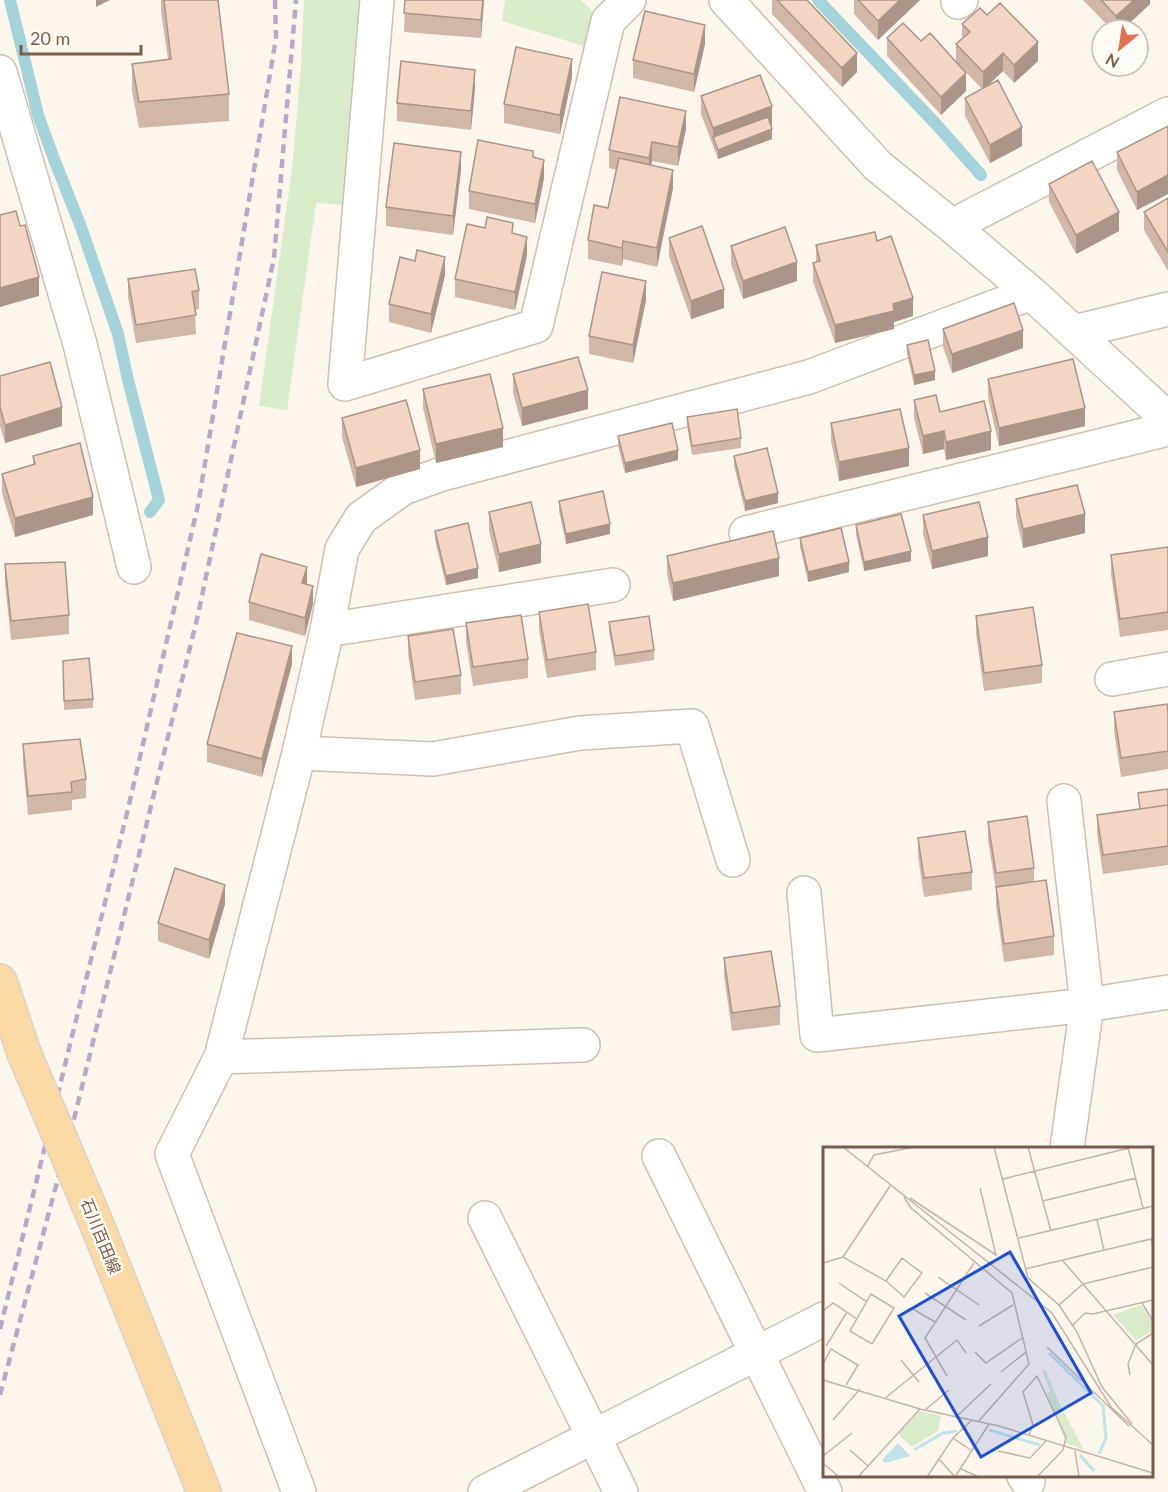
<svg xmlns="http://www.w3.org/2000/svg" width="1168" height="1492" viewBox="0 0 1168 1492" font-family="Lato,'Noto Sans JP',sans-serif">
  <style>
    .green { fill: #d8ecc9 }
    .lines { fill: none; stroke-linecap: round; stroke-linejoin: round }
    .stream { stroke: #a5d3da; stroke-width: 12 }
    .minor-casing { stroke: #d1beb0; stroke-width: 36 }
    .major-casing { stroke: #dad1cd; stroke-width: 36 }
    .minor { stroke: #fff; stroke-width: 33 }
    .major { stroke: #fbd9a5; stroke-width: 33 }
    .rail { stroke: #b9a8c9; stroke-width: 4.5; stroke-dasharray: 9 6; stroke-linecap: butt }
    .major-bridge-casing { stroke: #dad1cd; stroke-width: 36; stroke-linecap: butt }
    .major-bridge { stroke: #fbd9a5; stroke-width: 33 }
    .wall { fill: #d1b7a8 }
    .shaded-wall { fill: #aa9588 }
    .building { fill: #f3d5c3; stroke: #aa9588; stroke-width: 1.5 }
    .labels { text-anchor: middle; stroke-width: 5; stroke-linejoin: round; paint-order: stroke }
    .street-label { font-size: 16px; fill: #7a5c4d; stroke: #fffaf3 }
    .inset-river { fill: none; stroke: #bfe3e8; stroke-width: 3 }
    .inset-road { fill: none; stroke: #c5b3a7; stroke-width: 1.5 }
    .view { fill: #1d4ed8; fill-opacity: 0.15; stroke: #1d4ed8; stroke-width: 3 }
    .inset-edge { fill: none; stroke: #7a5c4d; stroke-width: 3 }
  </style>
  <rect width="100%" height="100%" fill="#fdf6ec"/>
  <path class="green" d="M304,0H365L345,205L316,203L287,410L259,406L292,169L301,67Z
    M505,0H581L594,13L587,47L502,21Z"/>
  <g class="lines">
    <path class="stream" d="M10,0L38,115L54,159L81,227L118,334L128,380L159,500L150,512
      M818,0L935,123L981,175"/>
    <defs>
      <path id="minor" d="M377,0L345,384L536,326L608,21L629,0
        M726,0L878,166L952,226L1031,293L1168,419
        M958,2L961,0
        M0,72L80,344L134,567
        M952,226L1168,114
        M1074,332L1168,309
        M746,533L1168,429
        M327,630L613,585
        M1112,679L1168,669
        M299,753L433,759L580,733L692,726L733,860
        M1064,801L1087,1005L1067,1148
        M804,893L817,1035L1087,1005L1168,992
        M221,1057L583,1045
        M659,1156L825,1492
        M485,1218L621,1492
        M1024,1476L1028,1482
        M299,1492L172,1154L221,1057L299,753L327,630L342,549L361,518L403,488L442,474L809,377L1031,293
        M485,1492L824,1319"/>
      <path id="major" d="M0,981L24,1053
        M95,1220L204,1492"/>
    </defs>
    <use href="#minor" class="minor-casing"/>
    <use href="#major" class="major-casing"/>
    <use href="#minor" class="minor"/>
    <use href="#major" class="major"/>
    <path class="rail" d="M0,1329L128,809L198,505L276,38L275,0
      M0,1395L74,1119L197,619L274,258L296,0"/>
    <defs>
      <path id="major-bridge" d="M24,1053L95,1220"/>
    </defs>
    <use href="#major-bridge" class="major-bridge-casing"/>
    <use href="#major-bridge" class="major-bridge"/>
  </g>
  <path class="wall" d="M161,0H218L229,94V121L139,128L132,91V64L168,59L161,11Z
    M405,0H484L481,38L404,32Z
    M772,0H807L857,72L842,87L772,14Z
    M854,0H920L878,40L854,14Z
    M1083,0H1150V4L1122,30H1112Z
    M962,24L1038,61L1014,83L1003,71L987,86L1022,146L990,163L965,116V98L982,89L964,70L966,91L941,115L887,56V38L921,41L956,62V44L962,38Z
    M705,44L694,92L633,78V60Z
    M572,77L560,134L504,123V104Z
    M475,88L471,130L397,121V103Z
    M701,96L772,125H771L772,139L718,159L701,114Z
    M1168,126V194L1137,210L1117,170V152Z
    M686,129L678,166L652,161L651,165L673,188L657,267L623,259L622,266L588,259V240L608,208L617,170L609,168V150Z
    M533,157L544,178L535,223L469,209V191Z
    M461,170L453,235L386,226V207Z
    M1049,184L1119,231L1076,254L1049,202Z
    M1168,198V271L1144,230V212Z
    M513,233L527,255L515,310L455,297V279Z
    M669,238L724,308L691,319L669,256Z
    M877,241L913,316L894,322V329L835,343L813,282V263L816,262V245Z
    M731,246L797,281L743,299L731,264Z
    M445,275L431,333L389,322V304Z
    M128,279L199,290V309L195,310L196,334L136,343L128,297Z
    M646,300L633,363L589,354V336Z
    M943,329L1023,348L952,373L943,347Z
    M907,345L935,380L914,385L907,354Z
    M513,374L588,409L522,426L513,393Z
    M0,376L62,426L5,443L0,426Z
    M988,379L1085,426L999,446L988,398Z
    M423,389L503,447L436,463L423,408Z
    M914,400L940,412L991,450L946,460L944,449L923,454L914,418Z
    M687,417L741,438V448L692,455L687,426Z
    M342,418L420,469L356,487L342,437Z
    M831,423L909,466L839,481L831,441Z
    M618,436L678,460L625,473L618,446Z
    M33,456L93,515L15,537L2,493V474L33,465Z
    M734,456L778,503L745,511L734,466Z
    M1016,499L1085,533L1023,548L1016,517Z
    M559,501L610,534L566,544L559,511Z
    M489,512L541,563L499,572L489,531Z
    M923,515L988,556L932,569L923,534Z
    M856,525L911,561L864,571L856,535Z
    M435,531L478,578L446,585L435,540Z
    M800,538L849,572L808,582L800,547Z
    M1168,547V630L1120,637L1111,574V555Z
    M667,556L779,576L673,601L667,574Z
    M5,564L69,615V634L11,640L5,583Z
    M249,602L313,604L305,636L249,620Z
    M539,612L596,652V670L547,678L539,630Z
    M976,616L1042,665V683L984,691L976,634Z
    M609,622L654,650V660L615,666L609,631Z
    M466,623L528,659V678L473,686L466,642Z
    M408,636L461,675V694L415,700L408,654Z
    M292,664L262,777L207,762V744Z
    M63,670L93,699V708L64,710Z
    M1168,711V769L1121,777L1114,731V712Z
    M23,744L86,779V798L72,800V810L28,815L23,763Z
    M1168,789V865L1103,874L1097,833V815L1139,809L1138,793Z
    M988,822L1034,868V882L1054,936V955L1004,962L996,906V890L988,840Z
    M918,838L972,872V890L924,897L918,856Z
    M225,904L209,959L158,941V923Z
    M724,958L780,1006V1025L732,1031L724,976Z"/>
  <path class="shaded-wall" d="M96,0H110L96,7Z
    M483,0H484L481,38V20Z
    M900,0H920L878,40V21Z
    M1134,0H1150V4L1122,30H1116V16Z
    M705,25V44L694,92V74Z
    M1038,42V61L1014,83V65Z
    M857,53V72L842,87V68Z
    M1003,53V71L983,90V72Z
    M572,59V77L560,134V115Z
    M475,70V88L471,130V111Z
    M966,73V91L941,115V97Z
    M772,106V125L716,145L713,137V128Z
    M686,111V129L678,166V147Z
    M1022,127V146L990,163V145Z
    M772,129V139L718,159V150Z
    M652,142V161L649,177V158Z
    M461,152V170L453,235V216Z
    M544,160V178L535,223V204Z
    M673,170V188L657,267V248Z
    M1168,175V194L1137,210V192Z
    M1119,212V231L1076,254V235Z
    M527,237V255L515,310V292Z
    M623,241V259L622,266V248Z
    M445,257V275L431,333V314Z
    M797,262V281L743,299V281Z
    M39,277V296L0,307V288Z
    M646,281V300L633,363V345Z
    M724,289V308L691,319V301Z
    M913,298V316L894,322V329L835,343V325Z
    M1023,330V348L952,373V354Z
    M935,371V380L914,385V375Z
    M588,390V409L522,426V408Z
    M62,407V426L5,443V425Z
    M1085,408V426L999,446V428Z
    M503,428V447L436,463V444Z
    M944,431V449L923,454V436Z
    M991,431V450L946,460V442Z
    M909,448V466L839,481V462Z
    M420,450V469L356,487V468Z
    M678,450V460L625,473V463Z
    M778,493V503L745,511V501Z
    M93,497V515L15,537V518Z
    M1085,514V533L1023,548V529Z
    M610,524V534L566,544V534Z
    M988,537V556L932,569V551Z
    M541,544V563L499,572V554Z
    M911,551V561L864,571V562Z
    M779,558V576L673,601V583Z
    M849,562V572L808,582V572Z
    M307,567V585L302,583Z
    M478,568V578L446,585V576Z
    M313,586V604L305,636V618Z
    M292,646V664L262,777V759Z
    M225,885V904L209,959V940Z"/>
  <path class="building" d="M164,0H218L229,94L139,102L132,64L171,59Z
    M405,0H483L481,20L404,13Z
    M777,0H807L857,53L842,68Z
    M858,0H900L878,21Z
    M1101,0H1134L1116,16Z
    M1000,3L1038,42L1014,65L1003,53L983,72L956,44L970,32L962,24L980,8L987,15Z
    M645,11L705,25L694,74L633,60Z
    M903,23L921,41L930,33L966,73L941,97L887,38Z
    M516,47L572,59L560,115L504,104Z
    M401,61L475,70L471,111L397,103Z
    M760,75L772,106L713,128L701,96Z
    M998,80L1022,127L990,145L965,98Z
    M620,97L686,111L678,147L652,142L649,158L609,150Z
    M768,117L772,129L718,150L713,137Z
    M1168,126V175L1137,192L1117,152Z
    M478,140L533,151V157L544,160L535,204L469,191Z
    M394,143L461,152L453,216L386,207Z
    M619,158L673,170L657,248L623,241L622,248L588,240L594,205L608,208Z
    M1092,161L1119,212L1076,235L1049,184Z
    M1168,198V252L1144,212Z
    M16,211L20,226L25,225L39,277L0,288V215Z
    M487,217L513,223L512,233L527,237L515,292L455,279L467,224L485,228Z
    M702,226L724,289L691,301L669,238Z
    M785,227L797,262L743,281L731,246Z
    M875,232L877,241L891,236L913,298L893,304L894,311L835,325L813,263L820,261L816,245Z
    M417,250L445,257L431,314L389,304L400,257L415,261Z
    M195,269L199,290L192,292L196,315L136,325L128,279Z
    M602,272L646,281L633,345L589,336Z
    M1014,303L1023,330L952,354L943,329Z
    M928,340L935,371L914,375L907,345Z
    M578,357L588,390L522,408L513,374Z
    M1073,359L1085,408L999,428L988,379Z
    M50,362L62,407L5,425L0,407V376Z
    M490,374L503,428L436,444L423,389Z
    M936,395L940,412L984,401L991,431L946,442L944,431L923,436L914,400Z
    M406,400L420,450L356,468L342,418Z
    M737,409L741,438L692,446L687,417Z
    M900,409L909,448L839,462L831,423Z
    M672,423L678,450L625,463L618,436Z
    M80,443L93,497L15,518L2,474L35,464L33,456Z
    M767,448L778,493L745,501L734,456Z
    M1077,485L1085,514L1023,529L1016,499Z
    M603,491L610,524L566,534L559,501Z
    M531,502L541,544L499,554L489,512Z
    M979,502L988,537L932,551L923,515Z
    M901,514L911,551L864,562L856,525Z
    M468,523L478,568L446,576L435,531Z
    M841,528L849,562L808,572L800,538Z
    M773,531L779,558L673,583L667,556Z
    M1168,547V612L1120,619L1111,555Z
    M261,554L307,567L302,583L313,586L305,618L249,602Z
    M65,562L69,615L11,621L5,564Z
    M588,604L596,652L547,660L539,612Z
    M1033,607L1042,665L984,673L976,616Z
    M521,615L528,659L473,667L466,623Z
    M649,616L654,650L615,656L609,622Z
    M453,629L461,675L415,682L408,636Z
    M237,633L292,646L262,759L207,744Z
    M89,658L93,699L64,701L63,661Z
    M1167,704L1168,711V751L1121,758L1114,712Z
    M80,739L86,779L71,782L72,792L28,796L23,744Z
    M1168,789V805L1140,809L1138,793Z
    M1168,805V846L1103,855L1097,815Z
    M1027,816L1034,868L996,873L988,822Z
    M965,831L972,872L924,878L918,838Z
    M175,868L225,885L209,940L158,923Z
    M1046,880L1054,936L1004,944L996,887Z
    M771,951L780,1006L732,1013L724,958Z"/>
  <g class="labels">
    <g class="street-label">
      <text transform="translate(101 1236) rotate(68)" y="6">石川百田線</text>
    </g>
  </g>
  <g transform="translate(823 1147)">
    <rect width="330" height="330" fill="#fdf6ec"/>
    <path d="M318,158L330,176V184L313,193L290,168ZM222,222L236,256L261,303L243,296L224,246L227,244L219,223ZM97,264L118,269L115,284L89,300L75,287Z" fill="#d8ecc9"/>
    <path d="M75,296L87,309L62,316L59,313Z" fill="#bfe3e8"/>
    <path class="inset-river" d="M226,206L280,259L283,291L276,307M166,283L217,298M91,303L120,286L134,284M257,308L271,324"/>
    <path class="inset-road" d="M20,0L229,166L288,260L330,298M171,0L205,131L236,158L260,137L330,120M205,0L228,84M305,0L320,61M44,20L51,8L91,0M180,32L306,1M81,50L88,61L189,146L206,217L155,275M87,51L173,108L157,41M220,54L313,31M274,73L281,103M196,91L330,59M20,110L67,39M240,114L330,218M0,116L20,110L63,134L81,150L99,126L79,111L63,134M202,122L328,92L330,100M115,130L156,158M16,136L44,155M102,146L143,173M48,147L71,161L49,197L27,184ZM319,156L330,174M236,158L254,185L279,240L309,277M90,162L112,175M0,164L10,156L34,172M250,178L262,166L270,167L330,153M156,179L190,158M3,199L24,165M224,200L306,279M152,205L163,216L199,191M78,213L96,235M0,217L8,202L35,218L23,238M178,225L203,205M307,228L305,217L313,197L330,186M124,229L102,191L151,116M0,233L97,262L176,279L330,326M61,252L134,193L143,206M102,263L126,243M133,270L168,237M10,273L37,242M206,288L210,278L200,245L214,229L243,290L240,303L214,330M130,291L149,304M27,303L45,319M175,304L207,311L223,294M252,304L256,330M0,309L29,286M117,313L132,330L166,277M0,316L16,330M138,322L156,330M35,330L97,262M104,330L130,291L148,274"/>
    <path class="view" d="M187,105L268,246L158,310L76,169Z"/>
    <rect width="330" height="330" class="inset-edge"/>
  </g>
  <g transform="translate(1120 48) rotate(210)"><circle r="28" fill="#fffaf3" stroke="#cabbb1" stroke-width="1.5"/>
  <path d="M0-4.5L10 22L0 15L-10 22Z" fill="#e76f51"/>
  <text y="-9" font-size="16" font-weight="bold" text-anchor="middle" fill="#7a5c4d">N</text>
  </g>
  <path d="M21 45v9h120v-9" fill="none" stroke="#7a5c4d" stroke-width="3"/>
  <text x="30" y="45" font-size="18" fill="#7a5c4d" stroke="#fffaf3" stroke-width="4.5" paint-order="stroke">20 m</text>
</svg>
